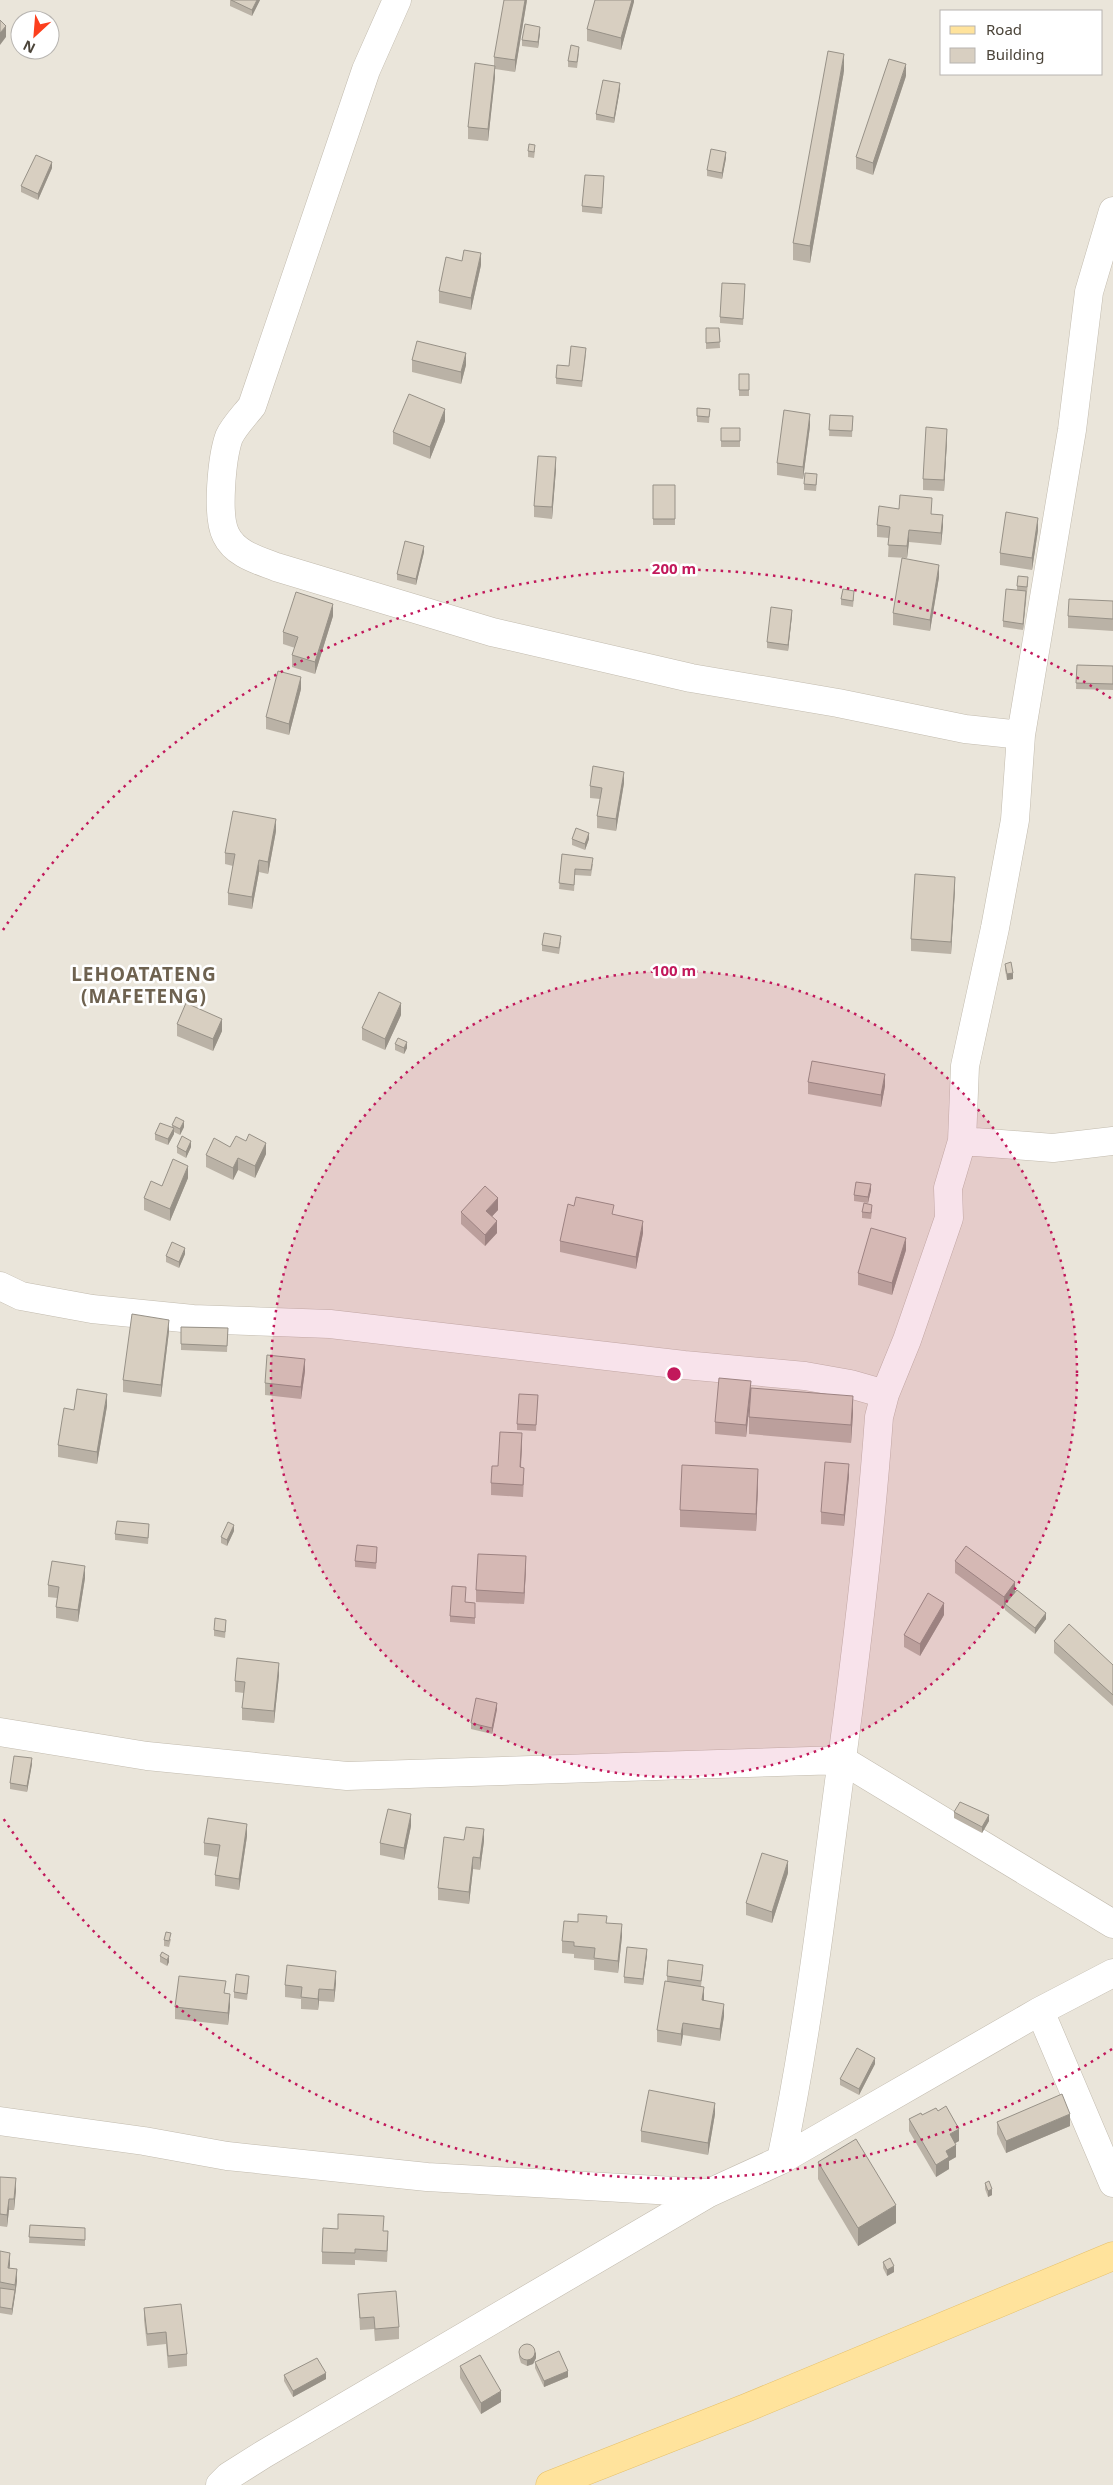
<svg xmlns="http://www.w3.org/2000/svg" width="1113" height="2485" viewBox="0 0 1113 2485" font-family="'Noto Sans',sans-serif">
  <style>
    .residential { fill: #eae5da; fill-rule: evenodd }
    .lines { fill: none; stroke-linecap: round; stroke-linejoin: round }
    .minor-casing { stroke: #c2bbae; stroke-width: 29 }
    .major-casing { stroke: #e6c16a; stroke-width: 29 }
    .minor { stroke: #fff; stroke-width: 28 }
    .major { stroke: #ffe39c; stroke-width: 28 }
    .wall { fill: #bab2a6 }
    .shaded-wall { fill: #979187 }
    .building { fill: #d8cfc1; stroke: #979187 }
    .ring { fill: none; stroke: #c2185b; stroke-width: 2.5; stroke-dasharray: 2.5 5 }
    .labels { text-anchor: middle; stroke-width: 5; stroke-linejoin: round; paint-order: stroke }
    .district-label { font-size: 19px; font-weight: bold; letter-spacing: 1px; fill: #6e6250; stroke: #fff }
    .centre { fill: #c2185b; stroke: #fff; stroke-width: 2.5 }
    .ring-label { font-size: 15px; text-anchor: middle; font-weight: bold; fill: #c2185b; stroke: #fff; stroke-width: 5; stroke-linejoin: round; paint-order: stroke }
  </style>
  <rect width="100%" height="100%" fill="#f6f3ec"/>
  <path class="residential" d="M0,0H1113V2485H0ZM942,11H1102V74H942ZM20,20H50V50H20Z"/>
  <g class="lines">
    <defs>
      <path id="minor" d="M1021,735L1072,430L1089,292L1113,211
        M962,1141L1053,1148L1113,1141
        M0,1286L21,1296L92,1309L193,1319L330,1324L684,1365L805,1376L850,1384L885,1394
        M0,1732L147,1756L347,1776L842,1760L1113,1924
        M1040,2011L1113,2183
        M0,2121L144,2141L227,2156L427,2177L709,2193
        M781,2160L1040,2011L1113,1973
        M220,2485L229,2476L264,2454L709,2193L781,2160C809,2027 824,1893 842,1759C857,1646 871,1531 879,1417L885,1394L907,1340L949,1218L948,1188L962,1141L965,1066L995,928L1015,820L1021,735L965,729L838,703L691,678L492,632L276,567C258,560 235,554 226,535C216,516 222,457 229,437C234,426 245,415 252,406L366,70L397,0"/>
      <path id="major" d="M550,2485L746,2408L1113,2256"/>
    </defs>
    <use href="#minor" class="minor-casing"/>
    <use href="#major" class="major-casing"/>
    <use href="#minor" class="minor"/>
    <use href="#major" class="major"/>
  </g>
  <path class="wall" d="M230,0H260L252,16L230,6Z
    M527,0L515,72L495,69V77L488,141L468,139V127L494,66V57Z
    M634,0L621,50L587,41V29Z
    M540,33L538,48L522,46V40Z
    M579,53L577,68L568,67V61Z
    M844,71L810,263L793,260V243Z
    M906,76L873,175L856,169V157Z
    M620,89L614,123L596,120V114Z
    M528,151H535L534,158L528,157Z
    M726,158L722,179L707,176V170Z
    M52,168L38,200L21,192V186Z
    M604,182L602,214L582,212V206Z
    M481,265L471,310L439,303V291Z
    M745,290L743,325L720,323V317Z
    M706,328H719L720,348L706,349Z
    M586,354L582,387L556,384V378Z
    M412,360L466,365L461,384L412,372Z
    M739,374H749V396H739Z
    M697,408L710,409L709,423L697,422Z
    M830,415L853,416L852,437L829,436Z
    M445,421L430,459L393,444V432Z
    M810,426L803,479L777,475V463Z
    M721,428H740V447H721Z
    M947,441L944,491L923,490V479Z
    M556,469L552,519L534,517V506Z
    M817,480L816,491L804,490V484Z
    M653,485H675V525H653Z
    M932,514L943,526L941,545L909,542L907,558L888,557L889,538L877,537V525Z
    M1038,530L1032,570L1000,565V553Z
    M424,552L416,585L397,580V574Z
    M939,577L930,631L893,625V613Z
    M1028,583L1023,630L1003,627V621L1017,590V586Z
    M854,597L853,607L841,605V599Z
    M1113,601V631L1068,628V616Z
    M792,615L788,651L767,648V642Z
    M333,616L315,674L292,667V655L295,648L283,644V632Z
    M1077,665L1113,666V690L1076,689Z
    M301,689L289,735L266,729V717Z
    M624,783L616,831L597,828V816L600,799L590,798V786Z
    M276,831L268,874L259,872L252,909L228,905V893L233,866L225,864V853Z
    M572,839H589L585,850L572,845Z
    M562,854L593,864L591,876L575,875L574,891L559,889Z
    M955,889L951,954L911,951V939Z
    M561,942L559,954L542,951V945Z
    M1005,964L1013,979L1007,980L1005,970Z
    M401,1015L385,1050L362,1040V1028Z
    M177,1024L222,1031L213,1051L177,1036Z
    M395,1044L407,1048L404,1054L395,1050Z
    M808,1082L885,1086L881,1107L808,1094Z
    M172,1125L184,1127L180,1135L174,1132V1134L168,1145L155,1140V1134L172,1128Z
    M177,1147H191L186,1158L177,1153Z
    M230,1147L266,1154L255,1178L238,1170L233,1180L206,1167V1155Z
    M188,1178L170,1221L144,1210V1198L162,1186Z
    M871,1190L868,1203L854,1201V1195Z
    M498,1210L492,1216L497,1233L485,1246L461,1224V1212Z
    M872,1211L871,1219L862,1218V1212Z
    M614,1215L643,1233L636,1269L560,1252V1241Z
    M906,1250L892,1295L858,1285V1273Z
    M185,1254L179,1268L166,1262V1256Z
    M181,1327L228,1328L227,1352L181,1350Z
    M169,1331L161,1397L123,1392V1380Z
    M305,1371L301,1399L265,1395V1383Z
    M751,1391L853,1413L851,1443L749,1434V1417L750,1399L746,1437L715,1434V1422Z
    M538,1395L536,1431L517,1430V1424Z
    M107,1406L97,1464L58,1457V1445L74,1410Z
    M522,1445L521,1467L524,1479L523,1497L491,1495V1483L498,1466Z
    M849,1476L844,1526L821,1524V1512Z
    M758,1486L756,1531L680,1527V1510Z
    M149,1530L148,1544L115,1540V1534Z
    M234,1531L227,1546L221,1543V1537Z
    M377,1553L376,1569L355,1567V1561Z
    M955,1561L1015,1593L1046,1619L1035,1634L1005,1610V1606L1004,1609L955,1573Z
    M526,1568L524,1604L476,1602V1590Z
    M85,1578L78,1622L56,1618V1607L57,1598L48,1597V1585Z
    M466,1602L475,1603V1624L450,1622V1616Z
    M944,1615L920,1656L904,1647V1635Z
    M226,1626L225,1638L214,1636V1630Z
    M1054,1641L1113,1665V1706L1054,1653Z
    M279,1675L274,1723L242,1720V1708L244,1693L235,1692V1681Z
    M497,1709L492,1734L471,1729V1723Z
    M32,1764L27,1792L10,1789V1783Z
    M954,1812L989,1821L982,1833L954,1818Z
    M411,1826L404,1860L380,1855V1843Z
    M247,1836L239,1890L215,1886V1875L218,1857L204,1855V1843Z
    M464,1840L484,1841L480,1870L473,1869L469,1904L438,1900V1888Z
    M788,1873L772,1923L746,1915V1903Z
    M578,1922L607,1923L622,1936L618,1973L594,1970V1960L574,1958V1954L562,1953V1941Z
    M171,1939L169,1947L164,1946V1940Z
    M162,1952L169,1962L167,1966L160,1962V1956Z
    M647,1955L643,1985L624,1983V1977Z
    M703,1971L701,1986L704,2000L724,2016L720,2041L683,2035L681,2046L657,2042V2030L667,1981V1976Z
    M249,1982L247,2000L234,1998V1992Z
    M336,1983L334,2002L319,2001L318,2010L301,2009V1999L285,1997V1985Z
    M226,1993L230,2006L228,2025L175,2019V2007Z
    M875,2064L859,2095L840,2085V2079Z
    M715,2114L708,2155L641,2142V2131Z
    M922,2115L959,2141L955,2143L956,2157L949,2161V2169L936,2177L909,2131V2119Z
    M997,2122L1070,2126L1006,2153L997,2134Z
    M818,2162L896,2223L858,2246L818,2179Z
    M0,2177L16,2190L14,2210H9L7,2227L0,2226Z
    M985,2183L992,2195L988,2197L985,2189Z
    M30,2225L85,2228V2246L29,2243Z
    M384,2231L388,2243L387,2262L355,2260V2265L322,2264V2252Z
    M0,2251L10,2265L9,2268L17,2281L12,2315L0,2313Z
    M883,2262L894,2272L887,2276L883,2268Z
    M358,2294L399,2327V2339L375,2341L374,2329L360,2330Z
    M144,2308L187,2354V2366L168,2368L166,2344L147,2346L144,2320Z
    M519,2351L536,2358L533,2364L527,2366L521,2363L519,2357Z
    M535,2362L568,2377L544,2387L535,2368Z
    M460,2366L501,2402L481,2414L460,2378Z
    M284,2375L326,2379L293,2397L284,2381Z"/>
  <path class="shaded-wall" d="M257,0H260L252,16V10Z
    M525,0H527L515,72V60Z
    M632,0H634V2L621,50V38Z
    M6,26V37L0,45V33Z
    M540,27V33L538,48V42Z
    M844,54V71L810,263V246Z
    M906,64V76L873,175V163Z
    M495,66V77L488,141V129Z
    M620,83V89L614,123V118Z
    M726,152V158L722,179V173Z
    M52,162V168L38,200V194Z
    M481,253V265L471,310V298Z
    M466,353V365L461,384V372Z
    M445,409V421L430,459V447Z
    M810,414V426L803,479V467Z
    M947,429V441L944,491V480Z
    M556,457V469L552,519V507Z
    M943,515V526L941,545V533Z
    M1038,518V530L1032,570V558Z
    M909,530V542L907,558V546Z
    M424,546V552L416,585V579Z
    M939,565V577L930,631V620Z
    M1026,591V597L1023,630V624Z
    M333,604V616L315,674V662Z
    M792,610V615L788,651V645Z
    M301,677V689L289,735V724Z
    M624,772V783L616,831V819Z
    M276,819V831L268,874V862Z
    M589,833V839L585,850V844Z
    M259,860V872L252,909V897Z
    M955,877V889L951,954V942Z
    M1013,973V979L1007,980V974Z
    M401,1003V1015L385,1050V1039Z
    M222,1019V1031L213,1051V1039Z
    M407,1042V1048L404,1054V1048Z
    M885,1074V1086L881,1107V1095Z
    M184,1121V1127L180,1135V1129Z
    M174,1128V1134L168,1145V1139Z
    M191,1141V1147L186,1158V1152Z
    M266,1143V1154L255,1178V1166Z
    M238,1158V1170L233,1180V1168Z
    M188,1166V1178L170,1221V1209Z
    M871,1184V1190L868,1203V1197Z
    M498,1198V1210L486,1223V1211Z
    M497,1221V1233L485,1246V1235Z
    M643,1221V1233L636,1269V1257Z
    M906,1238V1250L892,1295V1283Z
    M185,1248V1254L179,1268V1262Z
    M169,1320V1331L161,1397V1385Z
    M305,1359V1371L301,1399V1387Z
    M751,1381V1393L746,1437V1425Z
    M107,1394V1406L97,1464V1452Z
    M853,1396V1413L851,1443V1425Z
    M522,1433V1445L520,1479V1467Z
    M849,1464V1476L844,1526V1515Z
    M758,1469V1486L756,1531V1514Z
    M234,1525V1531L227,1546V1540Z
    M526,1556V1568L524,1604V1593Z
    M85,1566V1578L78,1622V1610Z
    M1015,1582V1594L1005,1604V1606L1004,1609V1597Z
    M944,1603V1615L920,1656V1644Z
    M1046,1613V1619L1035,1634V1628Z
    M279,1663V1675L274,1723V1711Z
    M497,1703V1709L492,1734V1728Z
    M32,1758V1764L27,1792V1786Z
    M411,1814V1826L404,1860V1848Z
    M989,1815V1821L982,1833V1827Z
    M247,1824V1836L239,1890V1879Z
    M484,1829V1841L480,1870V1858Z
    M473,1857V1869L469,1904V1892Z
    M788,1861V1873L772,1923V1912Z
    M622,1924V1936L618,1973V1961Z
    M647,1949V1955L643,1985V1979Z
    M169,1956V1962L167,1966V1960Z
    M336,1971V1983L334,2002V1990Z
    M704,1987V1999L702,2012V2000Z
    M319,1989V2001L318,2010V1999Z
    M230,1994V2006L228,2025V2013Z
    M724,2004V2016L720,2041V2029Z
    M683,2023V2035L681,2046V2034Z
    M875,2058V2064L859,2095V2089Z
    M715,2103V2114L708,2155V2143Z
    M1070,2114V2126L1006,2153V2141Z
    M959,2129V2141L950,2146V2134Z
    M956,2145V2157L949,2161V2169L936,2177V2165L946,2151Z
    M16,2178V2190L14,2210V2199Z
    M992,2189V2195L988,2197V2191Z
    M9,2199V2210L7,2227V2215Z
    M896,2205V2223L858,2246V2228Z
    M10,2253V2265L8,2279V2268Z
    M894,2266V2272L887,2276V2270Z
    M17,2269V2281L15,2296V2285Z
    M15,2290V2296L12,2315V2309Z
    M536,2352V2358L533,2364L527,2366V2360Z
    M568,2371V2377L544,2387V2381Z
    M326,2373V2379L293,2397V2391Z
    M501,2391V2402L481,2414V2403Z"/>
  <path class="building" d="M231,0H257L252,10Z
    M504,0H525L515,60L494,57Z
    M595,0H632L621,38L587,29Z
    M0,20L6,26L0,33Z
    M525,24L540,27L538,42L522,40Z
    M571,45L579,47L577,62L568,61Z
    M828,51L844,54L810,246L793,243Z
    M889,59L906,64L873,163L856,157Z
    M475,63L495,66L488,129L468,127Z
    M603,80L620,83L614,118L596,114Z
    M529,144L535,145L534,152L528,151Z
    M711,149L726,152L722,173L707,170Z
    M36,155L52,162L38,194L21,186Z
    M585,175L604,176L602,208L582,206Z
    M464,250L481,253L471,298L439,291L446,257L462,261Z
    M722,283L745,284L743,319L720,317Z
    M706,328H719L720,342L706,343Z
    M417,341L466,353L461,372L412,360Z
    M571,346L586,348L582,381L556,378L557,365L569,366Z
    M739,374H749V390H739Z
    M409,394L445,409L430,447L393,432Z
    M697,408L710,409L709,417L697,416Z
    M784,410L810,414L803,467L777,463Z
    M830,415L853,416L852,431L829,430Z
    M926,427L947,429L944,480L923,479Z
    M721,428H740V441H721Z
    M538,456L556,457L552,507L534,506Z
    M805,473L817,474L816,485L804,484Z
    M653,485H675V519H653Z
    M900,495L932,498L931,514L943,515L941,533L909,530L907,546L888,545L890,527L877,525L879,506L899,509Z
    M1006,512L1038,518L1032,558L1000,553Z
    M405,541L424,546L416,579L397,574Z
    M902,558L939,565L930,620L893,613Z
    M1018,576L1028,577L1027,587L1017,586Z
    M843,589L854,591L853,601L841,599Z
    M1006,589L1026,591L1023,624L1003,621Z
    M296,592L333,604L315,662L292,655L298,637L283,632Z
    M1069,599L1113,601V619L1068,616Z
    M771,607L792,610L788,645L767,642Z
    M1077,665L1113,666V684L1076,683Z
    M278,671L301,677L289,724L266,717Z
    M593,766L624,772L616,819L597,816L602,788L590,786Z
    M233,811L276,819L268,862L259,860L252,897L228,893L235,854L225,853Z
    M576,828L589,833L585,844L572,839Z
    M562,854L593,858L591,870L575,869L574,885L559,883Z
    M915,874L955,877L951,942L911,939Z
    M544,933L561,936L559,948L542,945Z
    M1011,962L1013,973L1007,974L1005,964Z
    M379,992L401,1003L385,1039L362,1028Z
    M186,1003L222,1019L213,1039L177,1024Z
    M398,1038L407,1042L404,1048L395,1044Z
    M812,1061L885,1074L881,1095L808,1082Z
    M176,1117L184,1121L180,1129L172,1125Z
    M160,1123L174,1128L168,1139L155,1134Z
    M249,1134L266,1143L255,1166L238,1158L233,1168L206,1155L214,1138L230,1147L236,1136L246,1141Z
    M182,1136L191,1141L186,1152L177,1147Z
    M173,1159L188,1166L170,1209L144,1198L151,1181L162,1186Z
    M856,1182L871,1184L868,1197L854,1195Z
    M485,1186L498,1198L486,1211L497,1221L485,1235L461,1212Z
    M576,1197L614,1205L612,1214L643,1221L636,1257L560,1241L568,1204L574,1206Z
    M864,1203L872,1205L871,1213L862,1212Z
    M871,1228L906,1238L892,1283L858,1273Z
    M172,1242L185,1248L179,1262L166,1256Z
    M132,1314L169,1320L161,1385L123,1380Z
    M181,1327L228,1328L227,1346L181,1344Z
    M267,1355L305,1359L301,1387L265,1383Z
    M719,1378L751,1381L746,1425L715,1422Z
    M751,1388L853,1396L851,1425L749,1417Z
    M77,1389L107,1394L97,1452L58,1445L64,1408L74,1410Z
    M519,1394L538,1395L536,1425L517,1424Z
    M500,1432L522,1433L520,1467L524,1468L523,1485L491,1483L492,1466H498Z
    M825,1462L849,1464L844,1515L821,1512Z
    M682,1465L758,1469L756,1514L680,1510Z
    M117,1521L149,1524L148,1538L115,1534Z
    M228,1522L234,1525L227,1540L221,1537Z
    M357,1545L377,1547L376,1563L355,1561Z
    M966,1546L1015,1582L1004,1597L955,1561Z
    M478,1554L526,1556L524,1593L476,1590Z
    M52,1561L85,1566L78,1610L56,1607L59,1587L48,1585Z
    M452,1586L466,1587L465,1602L475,1603V1618L450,1616Z
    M1017,1590L1046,1613L1035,1628L1005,1604Z
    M928,1593L944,1603L920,1644L904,1635Z
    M215,1618L226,1620L225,1632L214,1630Z
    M1069,1624L1113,1665V1695L1054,1641Z
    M237,1658L279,1663L274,1711L242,1708L245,1682L235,1681Z
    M476,1698L497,1703L492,1728L471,1723Z
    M14,1756L32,1758L27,1786L10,1783Z
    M960,1802L989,1815L982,1827L954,1812Z
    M388,1809L411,1814L404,1848L380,1843Z
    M208,1818L247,1824L239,1879L215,1875L220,1845L204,1843Z
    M466,1827L484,1829L480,1858L473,1857L469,1892L438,1888L444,1837L464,1840Z
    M762,1853L788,1861L772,1912L746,1903Z
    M578,1914L607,1916L606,1923L622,1924L618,1961L594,1958L595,1948L574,1946V1942L562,1941L564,1921L578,1922Z
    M166,1932L171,1933L169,1941L164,1940Z
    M627,1947L647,1949L643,1979L624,1977Z
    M162,1952L169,1956L167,1960L160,1956Z
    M668,1960L703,1965L701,1981L667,1976Z
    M287,1965L336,1971L334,1990L319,1989L318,1999L301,1997L302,1987L285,1985Z
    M236,1974L249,1976L247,1994L234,1992Z
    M179,1976L226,1981L224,1993L230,1994L228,2013L175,2007Z
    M665,1981L704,1987L702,2000L724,2004L720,2029L683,2023L681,2034L657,2030Z
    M857,2048L875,2058L859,2089L840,2079Z
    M649,2090L715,2103L708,2143L641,2131Z
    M1062,2094L1070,2114L1006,2141L997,2122Z
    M946,2106L959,2129L950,2134L956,2145L946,2151L949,2157L936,2165L909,2119L921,2113L922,2115L936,2108L938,2111Z
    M856,2139L896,2205L858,2228L818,2162Z
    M0,2177L16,2178L14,2199H9L7,2215L0,2214Z
    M989,2181L992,2189L988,2191L985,2183Z
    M338,2214L384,2216L383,2231H388L387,2251L355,2249V2253L322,2252L323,2228L338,2229Z
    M30,2225L85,2228V2240L29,2237Z
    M0,2251L10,2253L8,2268L17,2269L15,2285L0,2282Z
    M890,2258L894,2266L887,2270L883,2262Z
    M0,2288L15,2290L12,2309L0,2307Z
    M396,2291L399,2327L375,2329L374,2317L360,2318L358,2294Z
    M181,2304L187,2354L168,2356L166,2332L147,2334L144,2308Z
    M519 2352a8 8 0 1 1 16 0a8 8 0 1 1-16 0Z
    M559,2351L568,2371L544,2381L535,2362Z
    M480,2355L501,2391L481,2403L460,2366Z
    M317,2358L326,2373L293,2391L284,2375Z"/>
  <circle cx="674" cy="1374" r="403" fill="#c2185b" fill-opacity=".12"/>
  <g class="ring">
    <circle cx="674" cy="1374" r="403"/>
    <path d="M1112 2049A805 805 0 0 1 3 1818M3 930A805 805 0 0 1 1112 699"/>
  </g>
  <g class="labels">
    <g class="district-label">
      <text x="144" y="981">LEHOATATENG<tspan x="144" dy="22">(MAFETENG)</tspan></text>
    </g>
  </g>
  <circle cx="674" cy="1374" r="8" class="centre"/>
  <g class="ring-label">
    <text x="674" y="574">200 m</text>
    <text x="674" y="976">100 m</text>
  </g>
  <rect x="940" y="10" width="162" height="65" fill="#ffffff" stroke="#b7b4b0"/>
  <rect x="950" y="26" width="25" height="8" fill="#ffe39c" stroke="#b7b4b0"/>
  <text x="986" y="35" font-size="15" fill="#4b4439">Road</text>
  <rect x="950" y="48" width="25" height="15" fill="#d8cfc1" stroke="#b7b4b0"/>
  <text x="986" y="60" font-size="15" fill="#4b4439">Building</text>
  <g transform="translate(35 35) rotate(206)"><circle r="24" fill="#ffffff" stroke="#b7b4b0"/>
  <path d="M0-4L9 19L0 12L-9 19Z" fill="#fc3f1d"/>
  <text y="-8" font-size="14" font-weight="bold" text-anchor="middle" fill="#4b4439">N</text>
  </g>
</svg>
